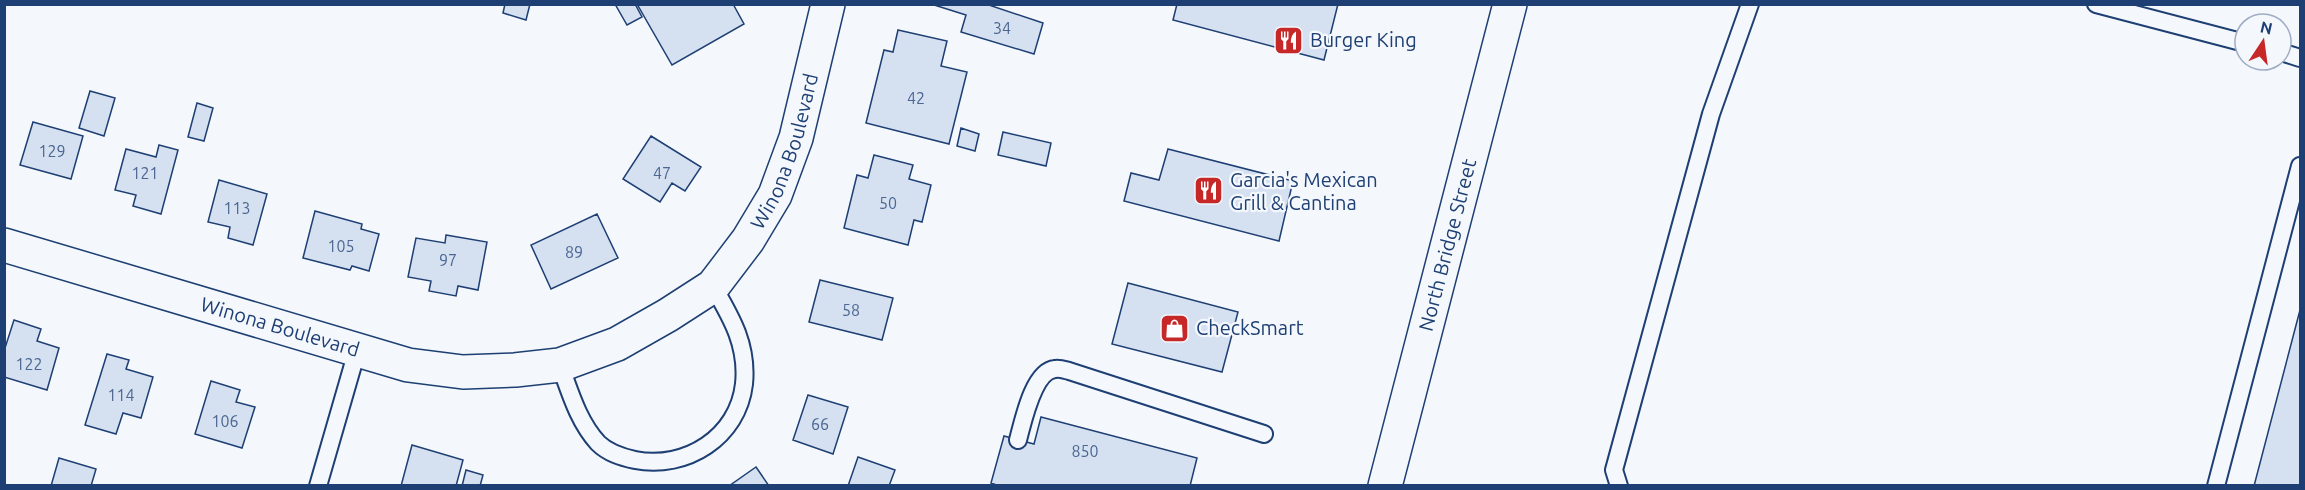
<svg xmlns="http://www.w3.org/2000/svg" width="2305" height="490" viewBox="0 0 2305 490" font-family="Ubuntu,sans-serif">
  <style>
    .building { fill: #d5e0f0; stroke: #1d3f73; stroke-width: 1.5 }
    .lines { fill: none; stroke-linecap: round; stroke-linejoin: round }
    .lane-casing { stroke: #1d3f73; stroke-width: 20 }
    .street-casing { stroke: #1d3f73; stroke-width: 36 }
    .secondary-casing { stroke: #1d3f73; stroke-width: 36 }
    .lane { stroke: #f4f7fb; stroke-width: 16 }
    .street { stroke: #f4f7fb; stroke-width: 33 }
    .secondary { stroke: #f4f7fb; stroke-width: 33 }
    .labels { text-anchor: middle; stroke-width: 4.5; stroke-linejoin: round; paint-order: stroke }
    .number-label { font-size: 16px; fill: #4b6792 }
    .poi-label { font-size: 20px; fill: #1d3f73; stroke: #f4f7fb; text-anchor: start }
    .street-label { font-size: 20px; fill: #1d3f73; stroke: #f4f7fb }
  </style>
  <rect width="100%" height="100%" fill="#f4f7fb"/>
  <path class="building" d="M505,4H530L526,20L503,13Z
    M615,4H635L642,17L627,25Z
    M637,4H733L744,24L672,65Z
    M931,4H986L1043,23L1034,54L961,32L966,15Z
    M1177,4H1338L1324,60L1173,20Z
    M898,30L947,41L941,66L967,72L949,144L866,123L884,50L893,52Z
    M90,91L115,98L104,136L79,128Z
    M197,103L213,108L204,141L188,137Z
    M33,122L83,136L71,179L20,165Z
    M961,128L979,134L975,151L957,146Z
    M1003,132L1051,143L1046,166L998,155Z
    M651,136L701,167L685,191L672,183L660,202L623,179Z
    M159,145L178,150L161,214L133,206L136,195L115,190L126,149L156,157Z
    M1168,149L1293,181L1279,241L1124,201L1131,173L1159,180Z
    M874,155L913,165L909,179L931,185L922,222L914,220L908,245L844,228L857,175L868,178Z
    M219,180L267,194L253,245L228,238L230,227L208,222Z
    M315,211L362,224L361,229L379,234L369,271L352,266L350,270L303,258Z
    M597,214L618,258L551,289L531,245Z
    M446,235L487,242L478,290L458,286L456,296L429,291L431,281L408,277L416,238L445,243Z
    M820,280L893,298L882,340L809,322Z
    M1128,283L1238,312L1222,372L1112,344Z
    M2300,310V486H2254Z
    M14,320L41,329L37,341L59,348L47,390L4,377V351Z
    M107,354L129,360L126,369L153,377L141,418L123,413L116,434L85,425Z
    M211,381L240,390L236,402L255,407L242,448L195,434Z
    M808,395L848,407L833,454L793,440Z
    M1041,417L1197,458L1190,486H999L991,483L1004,436L1034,444Z
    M412,445L463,460L456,486H401Z
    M858,457L895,470L889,486H848Z
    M59,458L96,469L91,486H51Z
    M756,467L769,486H729Z
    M466,470L483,475L480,486H462Z"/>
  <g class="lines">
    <defs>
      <path id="lane" d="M2096,4L2245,43
        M2281,52L2300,58
        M560,365C570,392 578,421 598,443C608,453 621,457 635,460C686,470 738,437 744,384C748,345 731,317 713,286
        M1018,440C1023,422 1033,371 1055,369C1059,368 1065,370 1069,371L1264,434
        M318,486L357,351
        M1619,486L1614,470L1711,114L1750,4
        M2216,486L2300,166"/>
      <g id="street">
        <path id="s1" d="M4,245L408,365L463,372L515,370L560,365L617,344L668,315L713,286L748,240L775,195L796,138L828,4"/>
      </g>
      <g id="secondary">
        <path id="s2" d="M1385,486L1510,4"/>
      </g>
    </defs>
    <use href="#lane" class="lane-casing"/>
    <use href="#street" class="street-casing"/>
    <use href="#secondary" class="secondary-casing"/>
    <use href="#lane" class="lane"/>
    <use href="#street" class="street"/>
    <use href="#secondary" class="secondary"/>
  </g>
  <defs>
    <symbol id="restaurant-square" viewBox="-11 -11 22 22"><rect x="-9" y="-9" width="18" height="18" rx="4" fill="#c62828" stroke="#f4f7fb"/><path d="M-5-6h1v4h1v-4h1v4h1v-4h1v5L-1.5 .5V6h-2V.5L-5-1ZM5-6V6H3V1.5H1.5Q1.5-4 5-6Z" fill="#fff"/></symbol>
    <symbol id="shop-square" viewBox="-11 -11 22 22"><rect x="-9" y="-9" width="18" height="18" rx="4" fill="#c62828" stroke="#f4f7fb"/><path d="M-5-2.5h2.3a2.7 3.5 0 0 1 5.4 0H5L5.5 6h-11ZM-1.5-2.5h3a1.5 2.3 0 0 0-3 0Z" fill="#fff"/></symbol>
  </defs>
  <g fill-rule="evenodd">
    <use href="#restaurant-square" x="1272" y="24" width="33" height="33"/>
    <use href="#restaurant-square" x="1192" y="174" width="33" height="33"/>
    <use href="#shop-square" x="1158" y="312" width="33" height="33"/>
  </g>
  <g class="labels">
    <g class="number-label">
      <text x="1002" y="34">34</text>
      <text x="916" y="104">42</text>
      <text x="52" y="157">129</text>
      <text x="145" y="179">121</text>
      <text x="662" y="179">47</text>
      <text x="888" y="209">50</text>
      <text x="237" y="214">113</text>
      <text x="341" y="252">105</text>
      <text x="574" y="258">89</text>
      <text x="448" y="266">97</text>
      <text x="851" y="316">58</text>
      <text x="29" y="370">122</text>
      <text x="121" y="401">114</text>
      <text x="225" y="427">106</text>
      <text x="820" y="430">66</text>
      <text x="1085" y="457">850</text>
    </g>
    <g class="poi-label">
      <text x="1310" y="47">Burger King</text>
      <text x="1230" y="187">Garcia's Mexican<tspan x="1230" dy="23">Grill &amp; Cantina</tspan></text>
      <text x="1196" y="335">CheckSmart</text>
    </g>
    <g class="street-label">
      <text dy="7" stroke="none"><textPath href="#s1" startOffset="902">Winona Boulevard</textPath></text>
      <text dy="7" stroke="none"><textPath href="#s2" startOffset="249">North Bridge Street</textPath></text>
      <text dy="7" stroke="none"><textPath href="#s1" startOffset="288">Winona Boulevard</textPath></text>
    </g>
  </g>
  <rect width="2305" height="490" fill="none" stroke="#1d3f73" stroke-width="12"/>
  <g transform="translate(2263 42) rotate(13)"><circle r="28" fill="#f4f7fb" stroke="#9eadc5" stroke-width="1.5"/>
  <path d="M0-4.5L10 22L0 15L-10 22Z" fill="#c62828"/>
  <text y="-9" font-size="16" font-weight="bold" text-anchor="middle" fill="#1d3f73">N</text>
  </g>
</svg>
